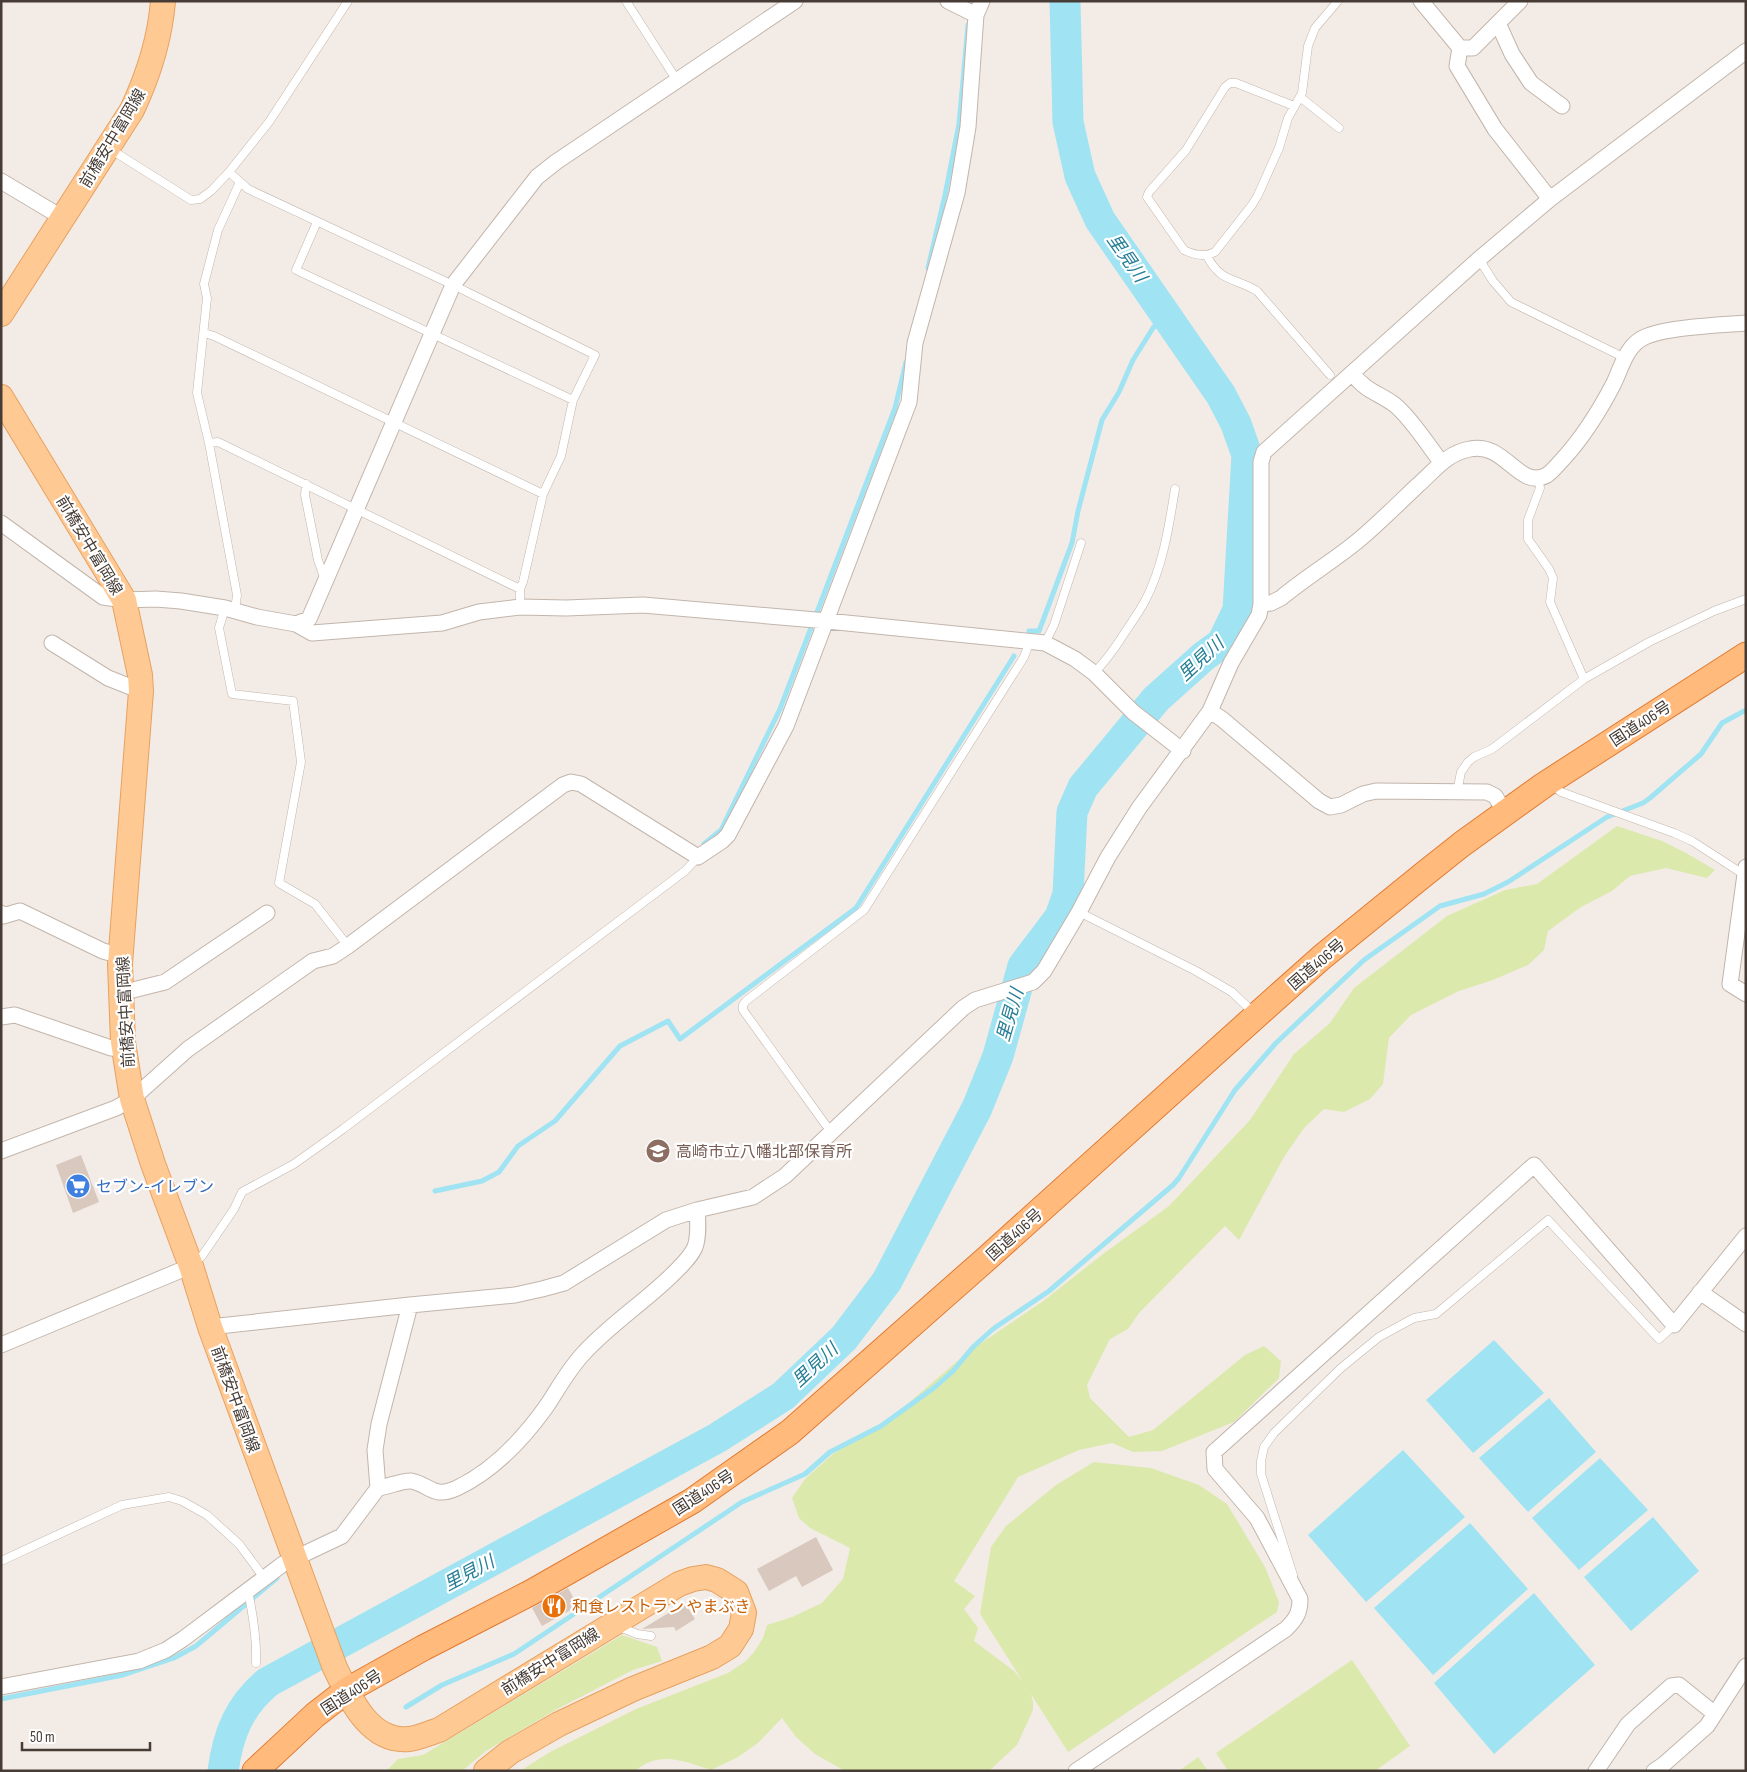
<svg xmlns="http://www.w3.org/2000/svg" width="1747" height="1772" viewBox="0 0 1747 1772" font-family="'Sofia Sans Condensed','Noto Sans JP',sans-serif">
  <style>
    .green { fill: #dbe9ad }
    .water { fill: #a0e3f2 }
    .lines { fill: none; stroke-linecap: round; stroke-linejoin: round }
    .stream { stroke: #a0e3f2; stroke-width: 5 }
    .river { stroke: #a0e3f2; stroke-width: 31 }
    .building { fill: #d8c8be }
    .service-casing { stroke: #c2b5ab; stroke-width: 9 }
    .minor-casing { stroke: #c2b5ab; stroke-width: 17 }
    .primary-casing { stroke: #e7a160; stroke-width: 26 }
    .trunk-casing { stroke: #e27a31; stroke-width: 27 }
    .service { stroke: #fff; stroke-width: 8 }
    .minor { stroke: #fff; stroke-width: 15 }
    .primary { stroke: #ffc993; stroke-width: 24 }
    .trunk { stroke: #ffba7c; stroke-width: 25 }
    .labels { text-anchor: middle; stroke-width: 4.5; stroke-linejoin: round; paint-order: stroke }
    .street-label { font-size: 16px; fill: #463c35; stroke: #fff }
    .education-label { font-size: 16px; fill: #785e54; stroke: #fff; text-anchor: start }
    .shop-label { font-size: 16px; fill: #366cbe; stroke: #fff; text-anchor: start }
    .food-label { font-size: 16px; fill: #c56008; stroke: #fff; text-anchor: start }
    .water-label { font-size: 18px; font-style: italic; fill: #257e95; stroke: #fff }
  </style>
  <rect width="100%" height="100%" fill="#f3ece6"/>
  <path class="green" d="M1617,826L1662,841L1686,853L1715,870L1707,878L1666,868L1630,876L1612,891L1581,907L1548,931L1544,950L1528,965L1493,980L1459,991L1411,1015L1389,1038L1383,1084L1370,1099L1344,1112L1324,1109L1304,1128L1284,1157L1239,1240L1225,1226L1139,1313L1128,1329L1110,1339L1087,1385L1090,1398L1129,1437L1153,1430L1245,1355L1264,1346L1281,1361L1279,1378L1234,1422L1162,1451L1133,1452L1112,1443L1079,1450L1018,1477L954,1581L975,1596L964,1609L978,1628L974,1641L1014,1671L1023,1682L980,1614L991,1547L1006,1526L1056,1485L1094,1462L1151,1468L1199,1485L1227,1504L1265,1567L1279,1602L1277,1612L1068,1752L1031,1694L1033,1702V1710L1017,1745L989,1771H845L815,1754L796,1737L782,1718L758,1743L738,1757L711,1770C684,1761 659,1750 635,1771H520L550,1752L636,1709L728,1673L746,1661L754,1652L763,1638L767,1625L792,1617L822,1603L843,1579L850,1548L810,1528L799,1518L792,1498L805,1479L833,1454L891,1418L968,1352L1042,1302L1103,1254L1169,1206L1250,1120L1294,1054L1330,1023L1354,988L1447,916L1505,890L1537,884Z
    M622,1635L657,1647L662,1661L633,1670L559,1708L486,1751L462,1771H386L398,1759L423,1755Z
    M1352,1660L1410,1746L1375,1771H1228L1216,1753Z
    M1198,1757L1208,1771H1179Z"/>
  <path class="water" d="M1494,1340L1544,1393L1473,1453L1426,1400Z
    M1549,1398L1596,1452L1528,1512L1479,1458Z
    M1403,1450L1465,1517L1366,1602L1308,1535Z
    M1600,1458L1648,1510L1579,1570L1532,1518Z
    M1653,1517L1699,1571L1631,1631L1584,1577Z
    M1470,1523L1528,1589L1433,1675L1374,1608Z
    M1534,1593L1595,1665L1494,1754L1434,1683Z"/>
  <g class="lines">
    <path class="stream" d="M928,268L945,195L959,124L968,25
      M1029,631H1039L1072,543L1078,511L1102,420L1119,392L1133,360L1153,328L1165,314
      M704,844L721,830L780,709L895,408L906,362
      M435,1191L482,1181L499,1172L518,1146L555,1121L620,1046L668,1021L680,1039L856,908L1014,656
      M1,1699L123,1675L174,1658L196,1646L277,1578
      M406,1707L442,1685L514,1654L742,1502L805,1474L830,1452L881,1426L935,1387L953,1371L973,1347L993,1329L1049,1291L1173,1185L1179,1178L1235,1090L1276,1043L1364,960L1440,906L1484,894L1508,882L1607,817L1643,803L1650,798L1701,754L1722,723L1746,710"/>
    <path class="river" d="M223,1771C228,1734 239,1706 268,1682L717,1438L783,1396L844,1338L887,1281L977,1108L998,1056L1023,966L1060,917L1068,894L1072,812L1083,787L1156,699L1204,656L1222,643L1238,610L1247,455L1236,424L1221,395L1100,220L1080,176L1068,122L1065,1"/>
  </g>
  <path class="building" d="M81,1155L99,1202L73,1213L56,1165Z
    M816,1537L833,1570L802,1587L796,1576L769,1591L757,1569Z
    M568,1588L578,1606L542,1626L532,1608Z
    M685,1603L695,1619L676,1631L674,1627L642,1629Z"/>
  <g class="lines">
    <defs>
      <path id="service" d="M626,1L676,79
        M1300,97L1339,128
        M1294,106L1236,83H1230L1225,87L1186,150L1149,192L1147,197L1184,250C1194,255 1205,257 1215,252L1252,205L1258,195L1279,148L1288,118L1302,93L1308,46L1315,28L1338,1
        M110,149L191,200L200,199L211,191L229,172L269,122L348,1
        M229,172L248,189L453,285L595,355L573,400L561,456L543,494L523,582L520,589V607
        M317,222L296,270L573,400
        M1207,256C1221,283 1234,277 1257,291L1330,375
        M1479,259L1493,281L1511,302L1625,358
        M204,333L214,336L543,494
        M209,443L218,442L520,589
        M1538,477L1540,488L1528,520V539L1549,569L1553,578L1550,602L1584,679
        M306,484L305,495L318,560L325,580
        M225,608L219,628L232,694L293,701L301,762L279,883L315,904L348,946
        M235,610L237,595L209,443L197,393L207,298L204,284L218,230L240,182
        M1045,643L1054,625L1081,543
        M1094,673C1104,663 1112,652 1120,640C1128,627 1138,614 1145,601C1163,567 1169,526 1175,489
        M1553,785L1561,792L1674,833L1692,841L1740,872L1745,871
        M1457,792L1461,772L1468,762L1474,757L1492,749L1584,679L1649,642L1714,611L1746,599
        M1079,912L1196,971L1232,992L1254,1013
        M833,1132L825,1124L743,1010V1005L746,1001L864,910L1024,657L1030,641
        M193,1264L202,1256L234,1209L242,1192L294,1164L343,1129L685,871L698,857
        M1,1561L122,1505L169,1497L182,1501L207,1515L239,1544L265,1579
        M1293,1575L1261,1474V1461L1264,1447L1274,1433L1341,1368L1379,1337L1414,1318L1436,1314L1548,1220L1659,1339L1674,1325
        M248,1591C253,1615 257,1638 256,1663
        M617,1626L637,1634L651,1636"/>
      <path id="minor" d="M948,1L976,15
        M1421,1L1460,48H1473L1520,1
        M1498,23L1512,54L1531,83L1562,106
        M1460,48L1457,66L1495,129L1550,199
        M1,181L63,218
        M1352,373C1367,393 1378,392 1395,405C1411,418 1428,445 1441,462
        M1,523L103,597L124,600L156,599L181,601L225,608L257,617L296,624L312,633L442,623L479,612L520,607L566,608L643,605L827,621L1045,643L1075,659L1094,673L1133,712L1183,751
        M1261,604L1271,603L1281,598C1306,577 1335,560 1360,539C1380,522 1399,503 1418,485C1435,470 1447,453 1470,449C1505,441 1519,491 1547,475C1553,471 1558,464 1563,459C1584,436 1600,410 1614,383C1621,368 1626,348 1641,339C1661,327 1721,325 1746,323
        M296,624L309,619L453,285L537,177L556,162L795,1
        M52,643L108,678L141,691
        M1210,711L1222,719L1319,801L1330,807L1341,805L1363,794L1376,791L1487,792L1495,796L1505,812
        M1746,867L1730,984L1746,994
        M1,913L3,916L20,911L103,951L121,956
        M121,993L165,982L267,913
        M1,1017L15,1015L111,1048L125,1049
        M1,1151L116,1108L132,1099L188,1049L313,961L333,956L348,946L563,785L571,782L581,784L698,857L722,841L728,835L786,726L909,402L915,343L957,193L968,127L976,15L982,1
        M1700,1292L1746,1324
        M210,1327L410,1305L515,1295L542,1289L564,1283L666,1220L697,1210L753,1197L785,1176L963,1008L975,1000L1033,982L1044,971L1079,912L1108,857L1139,808L1210,711L1231,663L1259,615L1261,604V462L1264,452L1479,259L1550,199L1746,51
        M1,1345L191,1266
        M378,1488C388,1487 403,1480 411,1481C431,1485 433,1499 457,1488C493,1471 523,1439 546,1407C558,1389 568,1370 583,1354C610,1324 645,1302 673,1274C681,1266 691,1257 695,1247C699,1236 698,1222 697,1210
        M1,1687L139,1661L166,1650L183,1639L283,1564L342,1536L378,1488L375,1450L379,1424L410,1305
        M1076,1771L1286,1629C1296,1619 1300,1613 1300,1599L1257,1518L1215,1469L1214,1452L1534,1165L1674,1325L1746,1236
        M1596,1771L1628,1724L1671,1686L1679,1685L1715,1714
        M1654,1771L1663,1765L1707,1726L1746,1666"/>
      <path id="primary" d="M1,314L132,110C148,76 160,39 163,1
        M1,397L124,600L140,675L141,691L120,964L123,1042L132,1099L153,1164L191,1266L210,1327L335,1668C350,1698 369,1743 409,1739C418,1738 429,1733 439,1730L679,1584L693,1579L706,1577L717,1580L736,1592L744,1613L741,1629L730,1646L712,1657L633,1689L559,1724L510,1752L486,1771"/>
      <path id="trunk" d="M255,1771L315,1715L346,1691L423,1648L532,1592L692,1501L790,1432L985,1260L1257,1015L1322,957L1423,875L1462,844L1544,785L1746,655"/>
    </defs>
    <use href="#service" class="service-casing"/>
    <use href="#minor" class="minor-casing"/>
    <use href="#primary" class="primary-casing"/>
    <use href="#trunk" class="trunk-casing"/>
    <use href="#service" class="service"/>
    <use href="#minor" class="minor"/>
    <use href="#primary" class="primary"/>
    <use href="#trunk" class="trunk"/>
  </g>
  <defs>
    <symbol id="school-disc" viewBox="-11 -11 22 22"><circle r="9.5" fill="#8d6e63" stroke="#fff"/><path d="M0-5L7-2L0 1L-7-2ZM-4 1L0 2.5L4 1V4Q0 6-4 4Z" fill="#fff"/></symbol>
    <symbol id="supermarket-disc" viewBox="-11 -11 22 22"><circle r="9.5" fill="#3f7fe0" stroke="#fff"/><path d="M-6-5.5h2.5l.6 2H6L4.5 2H-2.5L-4.4-4H-6ZM-1.5 3.2a1.3 1.3 0 1 0 .1 0ZM3 3.2a1.3 1.3 0 1 0 .1 0Z" fill="#fff"/></symbol>
    <symbol id="restaurant-disc" viewBox="-11 -11 22 22"><circle r="9.5" fill="#e8710a" stroke="#fff"/><path d="M-5-6h1v4h1v-4h1v4h1v-4h1v5L-1.5 .5V6h-2V.5L-5-1ZM5-6V6H3V1.5H1.5Q1.5-4 5-6Z" fill="#fff"/></symbol>
  </defs>
  <g fill-rule="evenodd">
    <use href="#school-disc" x="644" y="1137" width="28" height="28"/>
    <use href="#supermarket-disc" x="64" y="1172" width="28" height="28"/>
    <use href="#restaurant-disc" x="540" y="1592" width="28" height="28"/>
  </g>
  <g class="labels">
    <g class="street-label">
      <text transform="translate(112 138) rotate(-59)" y="6">前橋安中富岡線</text>
      <text transform="translate(90 545) rotate(59)" y="6">前橋安中富岡線</text>
      <text transform="translate(1640 723) rotate(-33)" y="6">国道406号</text>
      <text transform="translate(1316 964) rotate(-41)" y="6">国道406号</text>
      <text transform="translate(125 1012) rotate(-93)" y="6">前橋安中富岡線</text>
      <text transform="translate(1014 1234) rotate(-42)" y="6">国道406号</text>
      <text transform="translate(236 1399) rotate(70)" y="6">前橋安中富岡線</text>
      <text transform="translate(703 1492) rotate(-33)" y="6">国道406号</text>
      <text transform="translate(550 1661) rotate(-32)" y="6">前橋安中富岡線</text>
      <text transform="translate(351 1692) rotate(-33)" y="6">国道406号</text>
    </g>
    <g class="education-label">
      <text x="676" y="1157">高崎市立八幡北部保育所</text>
    </g>
    <g class="shop-label">
      <text x="96" y="1192">セブン-イレブン</text>
    </g>
    <g class="food-label">
      <text x="572" y="1612">和食レストラン やまぶき</text>
    </g>
    <g class="water-label">
      <text transform="translate(1127 258) rotate(55)" y="6">里見川</text>
      <text transform="translate(1201 659) rotate(-43)" y="6">里見川</text>
      <text transform="translate(1010 1015) rotate(-74)" y="6">里見川</text>
      <text transform="translate(815 1365) rotate(-43)" y="6">里見川</text>
      <text transform="translate(469 1573) rotate(-28)" y="6">里見川</text>
    </g>
  </g>
  <rect width="1747" height="1772" fill="none" stroke="#463c35" stroke-width="5"/>
  <path d="M22 1742v8h128v-8" fill="none" stroke="#463c35" stroke-width="2.5"/>
  <text x="30" y="1742" font-size="15" fill="#463c35" stroke="#ffffff" stroke-width="4" paint-order="stroke">50 m</text>
</svg>
